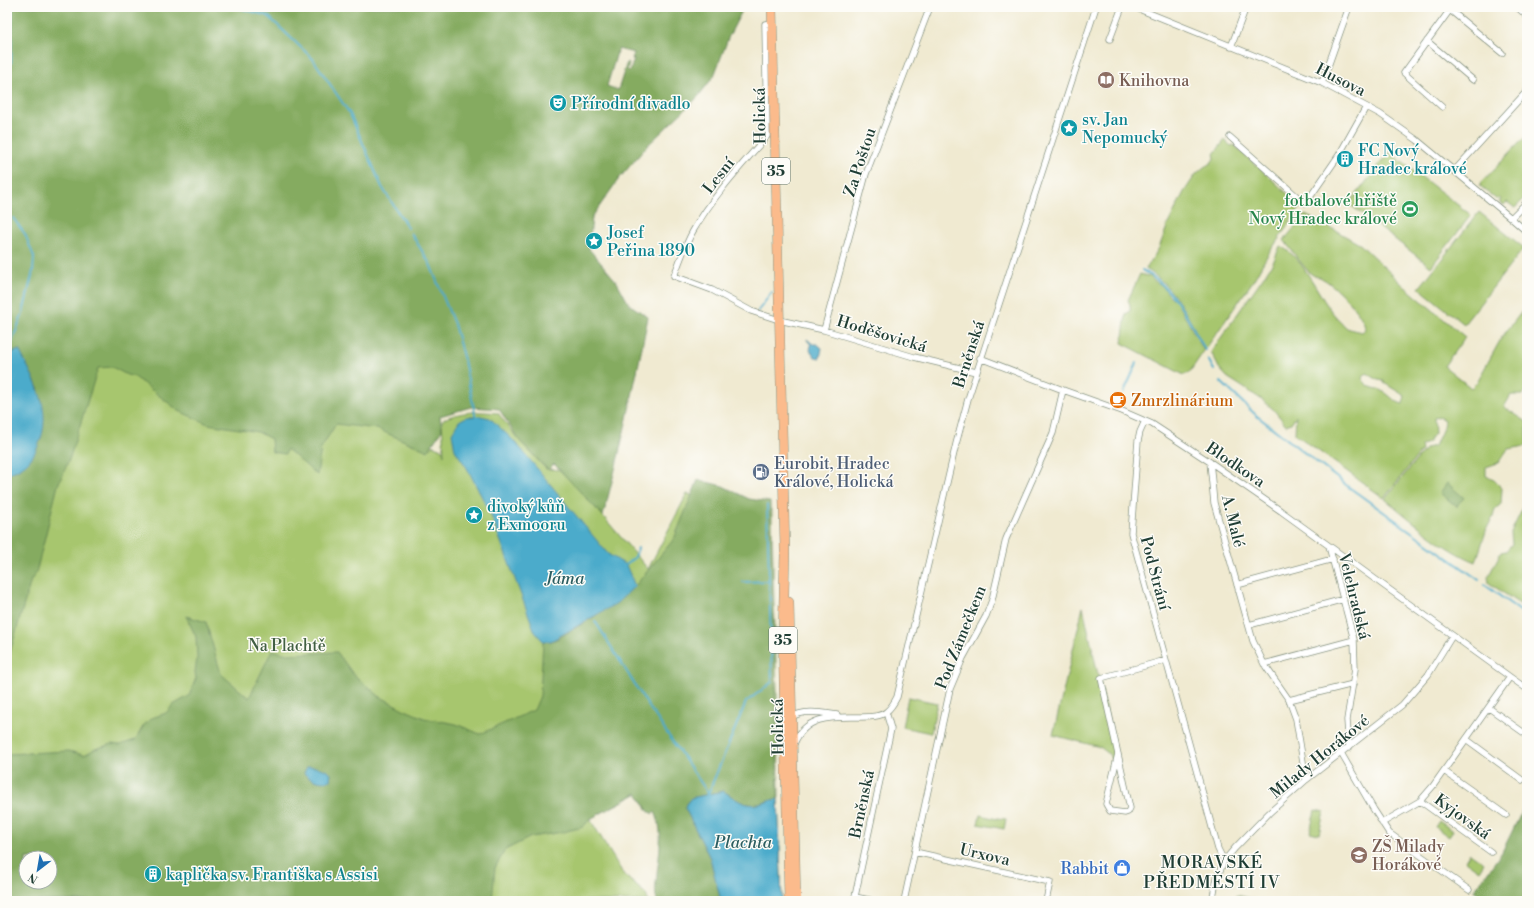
<svg xmlns="http://www.w3.org/2000/svg" width="1534" height="908" viewBox="0 0 1534 908" font-family="'Libre Bodoni',serif">
  <style>
    .green { fill: #a7c66e; stroke: #638251; fill-rule: evenodd }
    .forest { fill: #85ab61; stroke: #52744a; fill-rule: evenodd }
    .water { fill: #4cabcb; stroke: #367480 }
    .lines { fill: none; stroke-linecap: round; stroke-linejoin: round }
    .stream { stroke: #4cabcb; stroke-width: 2 }
    .minor-casing { stroke: #889482; stroke-width: 7 }
    .primary-casing { stroke: #889482; stroke-width: 10 }
    .minor { stroke: #fff; stroke-width: 5.5 }
    .primary { stroke: #fbbb8c; stroke-width: 9 }
    .labels { text-anchor: middle; stroke-width: 3; stroke-linejoin: round; paint-order: stroke }
    .shield { fill: #fdfcf7; stroke: #62766e; stroke-width: 1 }
    .shield-label { font-size: 15px; font-weight: bold; fill: #1f3d34 }
    .street-label { font-size: 16px; fill: #1f3d34; stroke: #fdfcf7 }
    .education-label { font-size: 16px; fill: #785e54; stroke: #fdfcf7; text-anchor: start }
    .culture-label { font-size: 16px; fill: #0d838f; stroke: #fdfcf7; text-anchor: start }
    .leisure-label { font-size: 16px; fill: #27864d; stroke: #fdfcf7; text-anchor: end }
    .food-label { font-size: 16px; fill: #c56008; stroke: #fdfcf7; text-anchor: start }
    .service-label { font-size: 16px; fill: #4e5e75; stroke: #fdfcf7; text-anchor: start }
    .park-label { font-size: 16px; fill: #415f42; stroke: #fdfcf7 }
    .shop-label { font-size: 16px; fill: #366cbe; stroke: #fdfcf7; text-anchor: end }
    .water-label { font-size: 17px; font-style: italic; fill: #2c5e61; stroke: #fdfcf7 }
    .neighbourhood-label { font-size: 17px; letter-spacing: 1px; fill: #1f3d34; stroke: #fdfcf7 }
  </style>
  <rect width="100%" height="100%" fill="#fdfcf7"/>
  <filter id="ink" filterUnits="userSpaceOnUse"><feTurbulence type="fractalNoise" baseFrequency=".025" numOctaves="2"/><feDisplacementMap in="SourceGraphic" scale="8" xChannelSelector="R" yChannelSelector="G"/><feConvolveMatrix kernelMatrix="1 2 1 2 8 2 1 2 1" color-interpolation-filters="sRGB"/></filter>
  <filter id="wash" filterUnits="userSpaceOnUse"><feTurbulence type="fractalNoise" baseFrequency=".012" numOctaves="4" result="noise"/><feDisplacementMap in="SourceGraphic" scale="16" xChannelSelector="R" yChannelSelector="G"/><feGaussianBlur stdDeviation="0.9" result="paint"/><feColorMatrix in="noise" values="0 0 0 0 0 0 0 0 0 0 0 0 0 0 0 0 0 1.4 0 .05"/><feComposite in="paint" operator="in"/></filter>
  <g filter="url(#wash)">
    <rect width="100%" height="100%" fill="#f0ead1"/>
    <path class="green" d="M1527,135V196L1515,208L1507,202L1504,205L1499,202L1501,199L1499,198L1497,200L1479,185Z
      M1225,140L1231,146L1234,145L1301,206L1267,256L1253,281L1207,347L1204,348C1190,319 1174,286 1146,269L1159,248L1168,224L1184,192L1196,174L1204,167L1211,163L1215,157L1214,154Z
      M1389,152L1471,215L1431,267L1349,204Z
      M1479,212L1524,248L1464,324L1419,288Z
      M1305,215L1326,225L1361,245L1404,286L1465,337L1444,366L1471,388L1477,382L1502,337L1527,305V390L1522,395H1511L1504,407L1527,422V446L1508,449L1498,463L1486,467V476L1494,480L1502,488L1501,504L1495,509L1493,517L1487,528L1476,562C1445,550 1411,520 1385,499L1426,448L1435,446L1443,428L1444,420L1439,417L1434,418L1435,434L1430,438L1429,442L1421,446L1422,450L1384,498L1295,434L1296,416L1291,423L1286,425L1274,410L1261,399L1227,377L1219,368L1211,352L1273,263L1280,246C1306,259 1318,298 1338,319C1341,321 1344,326 1347,328C1351,330 1358,331 1362,332L1365,329C1365,315 1336,287 1325,280C1321,277 1315,277 1311,274C1301,264 1292,251 1284,240ZM1367,373L1378,380L1384,381V383L1405,396L1403,404C1394,402 1389,394 1381,390C1377,388 1373,389 1369,386C1366,384 1364,382 1362,378Z
      M1140,274L1151,277C1154,282 1157,282 1161,285C1166,289 1168,297 1175,299L1204,351L1189,373L1184,375L1122,343L1126,314L1130,311V305L1128,300Z
      M96,354L345,412L442,449L444,455L442,420C459,411 480,411 498,413L517,438L546,469L560,470L573,481L648,569L687,494L772,510C773,606 779,702 779,798L778,799L782,901H660L662,818L644,790L590,819L624,875L646,894L648,901H7V645ZM26,858H50V882H26Z
      M1527,500V609L1489,583L1488,577L1501,552L1506,551L1512,544L1511,532Z
      M1083,607L1115,751L1112,762L1109,754L1100,747L1053,735Z
      M908,697L937,703L931,733L902,727Z
      M1315,810L1324,812L1319,834L1310,832Z
      M980,815L997,819V818L1006,819L1004,829L978,824Z
      M1439,821L1453,831L1449,837L1435,827Z
      M1470,853L1484,863L1479,871L1465,861Z
      M1220,895L1236,899L1237,895L1253,899L1252,901H1218Z"/>
    <path class="forest" d="M7,7H744L729,36L714,76L697,98L647,146L618,180L592,217L589,249L617,282L629,304L648,317C635,384 621,450 603,516L554,464L548,470L519,440L499,409L471,407L440,416L442,430L428,451L377,429L336,424L321,448L317,475L287,449L285,454L272,452L271,439L258,432L208,424L179,411L135,377L127,375L112,367L98,368L69,460L58,485L36,573L31,580L7,663V474L20,469L39,390L19,350L7,355ZM618,49L634,53L632,59H634L630,71L627,70L629,63L627,62L618,90L607,86Z
      M698,480L723,486L749,499L770,502L778,799C771,799 766,803 759,804C744,807 735,798 723,791L691,798L686,804L685,808L710,858L721,901H657C654,892 656,883 657,874C659,854 664,831 655,812L652,814L651,812H649L637,793L590,819L583,827L563,832L531,837L505,850L495,868L492,901H7V754L69,751L84,755L95,749L112,744L120,745L135,740L144,725L152,718L166,713L173,705L189,696L196,678L195,672L197,658L196,637L186,616L206,622L221,674L249,698L272,650L287,654L337,652L353,674L379,696L403,709L424,718L456,724L480,734L534,710L540,696L543,641H551L559,638L595,616L635,586L674,539ZM309,766L328,771L331,774L330,780C322,782 309,781 304,773ZM26,858H50V882H26Z
      M1447,483L1464,498L1458,504L1457,507L1440,493Z
      M1527,801V901H1490L1474,891L1502,852Z"/>
    <path class="water" d="M807,339L813,344H817L822,348L820,358L815,357L810,350L811,345L807,340Z
      M19,350C35,380 54,412 38,446C31,462 24,468 7,474V355Z
      M481,416L490,418L516,443L608,554L626,565L635,586L617,603L551,641H543L535,632L490,513L467,468L455,450L452,433L459,421L466,417Z
      M307,767C314,766 326,768 331,774L330,780C324,785 308,779 304,773Z
      M723,791C735,798 744,807 759,804C766,803 771,799 778,799L782,901H721L710,858L685,808L686,804L691,798Z"/>
    <g class="lines">
      <path class="stream" d="M236,7L268,16L313,59L350,114L382,187L408,228
        M7,84L11,63L12,7
        M7,207L9,212
        M411,233L430,264L454,324L464,360L476,419
        M1142,270C1173,286 1189,320 1205,350
        M758,311L772,292
        M7,354L23,313L33,271L34,257L25,234L13,218
        M1208,359L1214,370
        M1221,382L1257,416L1350,488L1479,580
        M1124,392L1137,363
        M625,565L635,557L638,548
        M743,582L769,581
        M1485,585L1527,616
        M595,621L647,704L710,796
        M708,794L746,702L772,682L767,505"/>
    </g>
  </g>
  <g filter="url(#ink)">
    <g class="lines">
      <defs>
        <path id="minor" d="M1134,7L1322,83L1380,114L1417,140L1511,218L1527,232
          M1517,7L1527,16
          M1450,10L1502,53
          M772,23L765,24L767,136C741,166 713,196 693,231C685,245 680,261 674,276L712,290L751,311L779,320L824,330L914,357L976,372
          M1110,39L1122,7
          M1427,41L1473,80
          M1231,47L1246,7
          M1322,83L1349,7
          M1442,107L1404,73L1452,7
          M1230,137L1301,200L1306,203L1339,155L1366,107
          M1454,171L1527,91
          M1511,218L1527,202
          M824,330L866,174L930,7
          M980,358L1063,390L1122,411L1152,424L1210,462L1281,511L1510,677L1433,786L1420,801L1382,823
          M1145,421L1140,432L1138,441L1131,533L1218,849L1224,861
          M1210,462L1214,503L1253,641L1264,664L1289,700L1296,719L1306,780
          M1329,546L1354,640L1355,669L1347,720L1349,748
          M1237,585L1333,559
          M1249,625L1344,599
          M1264,664L1354,640
          M1510,677L1527,689
          M1289,700L1353,684
          M1489,708L1527,735
          M791,718C802,709 823,713 837,715
          M1466,739L1522,780
          M794,744C806,714 834,717 862,717C870,717 880,717 886,712C891,708 894,703 897,697L956,444L968,399L1096,7
          M1341,753L1374,810L1389,833L1469,890
          M1118,754L1106,804L1110,811L1125,813L1128,812L1130,808L1101,678L1166,660
          M1444,771L1506,815
          M1420,801L1491,852
          M915,852L1050,882L1046,901
          M855,897L874,901
          M854,901L891,729L886,712
          M904,901L950,689L963,658L986,616L992,600L1006,539L1053,433L1063,390
          M1212,901L1217,878L1224,861L1235,848L1269,813L1306,780L1402,705L1428,675L1452,636"/>
        <path id="primary" d="M772,7L785,552L783,637L789,901
          M789,602L796,901"/>
      </defs>
      <use href="#minor" class="minor-casing"/>
      <use href="#primary" class="primary-casing"/>
      <use href="#minor" class="minor"/>
      <use href="#primary" class="primary"/>
    </g>
  </g>
  <defs>
    <symbol id="library-disc" viewBox="-11 -11 22 22"><circle r="9.5" fill="#8d6e63" stroke="#fdfcf7"/><path d="M-6-4Q-3-5.5-.7-3.5V5Q-3 3-6 4ZM6-4Q3-5.5 .7-3.5V5Q3 3 6 4Z" fill="#fff"/></symbol>
    <symbol id="theatre-disc" viewBox="-11 -11 22 22"><circle r="9.5" fill="#0f9aa8" stroke="#fdfcf7"/><path d="M-5-5.5Q0-4 5-5.5V0Q5 5 0 6Q-5 5-5 0ZM-3.3-2.5H-1v1.5H-3.3ZM1-2.5H3.3v1.5H1ZM-2.8 1Q0 5.5 2.8 1Z" fill="#fff"/></symbol>
    <symbol id="sight-disc" viewBox="-11 -11 22 22"><circle r="9.5" fill="#0f9aa8" stroke="#fdfcf7"/><path d="M0-6L1.8-2.2L6-1.7L2.9 1.2L3.7 5.4L0 3.3L-3.7 5.4L-2.9 1.2L-6-1.7L-1.8-2.2Z" fill="#fff"/></symbol>
    <symbol id="building-disc" viewBox="-11 -11 22 22"><circle r="9.5" fill="#0f9aa8" stroke="#fdfcf7"/><path d="M-4-6H4V6H1V3H-1V6H-4ZM-2.5-4.3h1.7v1.8h-1.7ZM.8-4.3h1.7v1.8H.8ZM-2.5-1h1.7V.8h-1.7ZM.8-1h1.7V.8H.8Z" fill="#fff"/></symbol>
    <symbol id="stadium-disc" viewBox="-11 -11 22 22"><circle r="9.5" fill="#2e9e5b" stroke="#fdfcf7"/><path d="M0-5a6.5 5 0 1 0 0 10a6.5 5 0 1 0 0-10ZM-3.5-1.8h7v3.6h-7Z" fill="#fff"/></symbol>
    <symbol id="cafe-disc" viewBox="-11 -11 22 22"><circle r="9.5" fill="#e8710a" stroke="#fdfcf7"/><path d="M-5.5-4.5H6V0H3Q3 3.5 0 3.5H-2.5Q-5.5 3.5-5.5 0ZM3-3.2v2h1.7v-2ZM-6 4.5H4V6H-6Z" fill="#fff"/></symbol>
    <symbol id="fuel-disc" viewBox="-11 -11 22 22"><circle r="9.5" fill="#5c6f8a" stroke="#fdfcf7"/><path d="M-5.5-6h7V0h2V4h1.3V-2.5L3-4.5l.8-.8L6-3V5H2.5V1h-1V6h-7ZM-4.2-4.7v3.2H.2V-4.7Z" fill="#fff"/></symbol>
    <symbol id="school-disc" viewBox="-11 -11 22 22"><circle r="9.5" fill="#8d6e63" stroke="#fdfcf7"/><path d="M0-5L7-2L0 1L-7-2ZM-4 1L0 2.5L4 1V4Q0 6-4 4Z" fill="#fff"/></symbol>
    <symbol id="shop-disc" viewBox="-11 -11 22 22"><circle r="9.5" fill="#3f7fe0" stroke="#fdfcf7"/><path d="M-5-2.5h2.3a2.7 3.5 0 0 1 5.4 0H5L5.5 6h-11ZM-1.5-2.5h3a1.5 2.3 0 0 0-3 0Z" fill="#fff"/></symbol>
  </defs>
  <g fill-rule="evenodd">
    <use href="#library-disc" x="1096" y="70" width="20" height="20"/>
    <use href="#theatre-disc" x="548" y="93" width="20" height="20"/>
    <use href="#sight-disc" x="1059" y="118" width="20" height="20"/>
    <use href="#building-disc" x="1335" y="149" width="20" height="20"/>
    <use href="#stadium-disc" x="1400" y="199" width="20" height="20"/>
    <use href="#sight-disc" x="584" y="231" width="20" height="20"/>
    <use href="#cafe-disc" x="1108" y="390" width="20" height="20"/>
    <use href="#fuel-disc" x="751" y="462" width="20" height="20"/>
    <use href="#sight-disc" x="464" y="505" width="20" height="20"/>
    <use href="#school-disc" x="1349" y="845" width="20" height="20"/>
    <use href="#shop-disc" x="1112" y="858" width="20" height="20"/>
    <use href="#building-disc" x="143" y="864" width="20" height="20"/>
  </g>
  <g class="labels">
    <g class="shield">
      <rect x="762" y="158" width="28" height="26" rx="3"/>
      <rect x="769" y="627" width="28" height="26" rx="3"/>
    </g>
    <g class="shield-label">
      <text x="776" y="176">35</text>
      <text x="783" y="645">35</text>
    </g>
    <g class="street-label">
      <text transform="translate(1341 79) rotate(27)" y="6">Husova</text>
      <text transform="translate(759 116) rotate(-91)" y="6">Holická</text>
      <text transform="translate(859 162) rotate(-72)" y="6">Za Poštou</text>
      <text transform="translate(718 175) rotate(-52)" y="6">Lesní</text>
      <text transform="translate(882 333) rotate(17)" y="6">Hoděšovická</text>
      <text transform="translate(968 354) rotate(-72)" y="6">Brněnská</text>
      <text transform="translate(1236 464) rotate(34)" y="6">Blodkova</text>
      <text transform="translate(1234 521) rotate(76)" y="6">A. Malé</text>
      <text transform="translate(1156 573) rotate(75)" y="6">Pod Strání</text>
      <text transform="translate(1355 596) rotate(76)" y="6">Velehradská</text>
      <text transform="translate(960 637) rotate(-68)" y="6">Pod Zámečkem</text>
      <text transform="translate(777 727) rotate(-91)" y="6">Holická</text>
      <text transform="translate(1319 756) rotate(-39)" y="6">Milady Horákové</text>
      <text transform="translate(861 804) rotate(-78)" y="6">Brněnská</text>
      <text transform="translate(1463 816) rotate(36)" y="6">Kyjovská</text>
      <text transform="translate(985 854) rotate(13)" y="6">Urxova</text>
    </g>
    <g class="education-label">
      <text x="1119" y="86">Knihovna</text>
      <text x="1372" y="852">ZŠ Milady<tspan x="1372" dy="18">Horákové</tspan></text>
    </g>
    <g class="culture-label">
      <text x="571" y="109">Přírodní divadlo</text>
      <text x="1082" y="125">sv. Jan<tspan x="1082" dy="18">Nepomucký</tspan></text>
      <text x="1358" y="156">FC Nový<tspan x="1358" dy="18">Hradec králové</tspan></text>
      <text x="607" y="238">Josef<tspan x="607" dy="18">Peřina 1890</tspan></text>
      <text x="487" y="512">divoký kůň<tspan x="487" dy="18">z Exmooru</tspan></text>
      <text x="166" y="880">kaplička sv. Františka s Assisi</text>
    </g>
    <g class="leisure-label">
      <text x="1397" y="206">fotbalové hřiště<tspan x="1397" dy="18">Nový Hradec králové</tspan></text>
    </g>
    <g class="food-label">
      <text x="1131" y="406">Zmrzlinárium</text>
    </g>
    <g class="service-label">
      <text x="774" y="469">Eurobit, Hradec<tspan x="774" dy="18">Králové, Holická</tspan></text>
    </g>
    <g class="park-label">
      <text x="287" y="651">Na Plachtě</text>
    </g>
    <g class="shop-label">
      <text x="1109" y="874">Rabbit</text>
    </g>
    <g class="water-label">
      <text x="565" y="584">Jáma</text>
      <text x="743" y="848">Plachta</text>
    </g>
    <g class="neighbourhood-label">
      <text x="1212" y="868">MORAVSKÉ<tspan x="1212" dy="20">PŘEDMĚSTÍ IV</tspan></text>
    </g>
  </g>
  <rect width="1534" height="908" fill="none" stroke="#fdfcf7" stroke-width="24"/>
  <g transform="translate(38 870) rotate(211)"><circle r="19" fill="#fdfcf7" stroke="#a4b0a9"/>
  <path d="M0-3L7 15L0 10L-7 15Z" fill="#1f6fb2"/>
  <text y="-6" font-size="11" font-weight="bold" text-anchor="middle" fill="#1f3d34">N</text>
  </g>
</svg>
